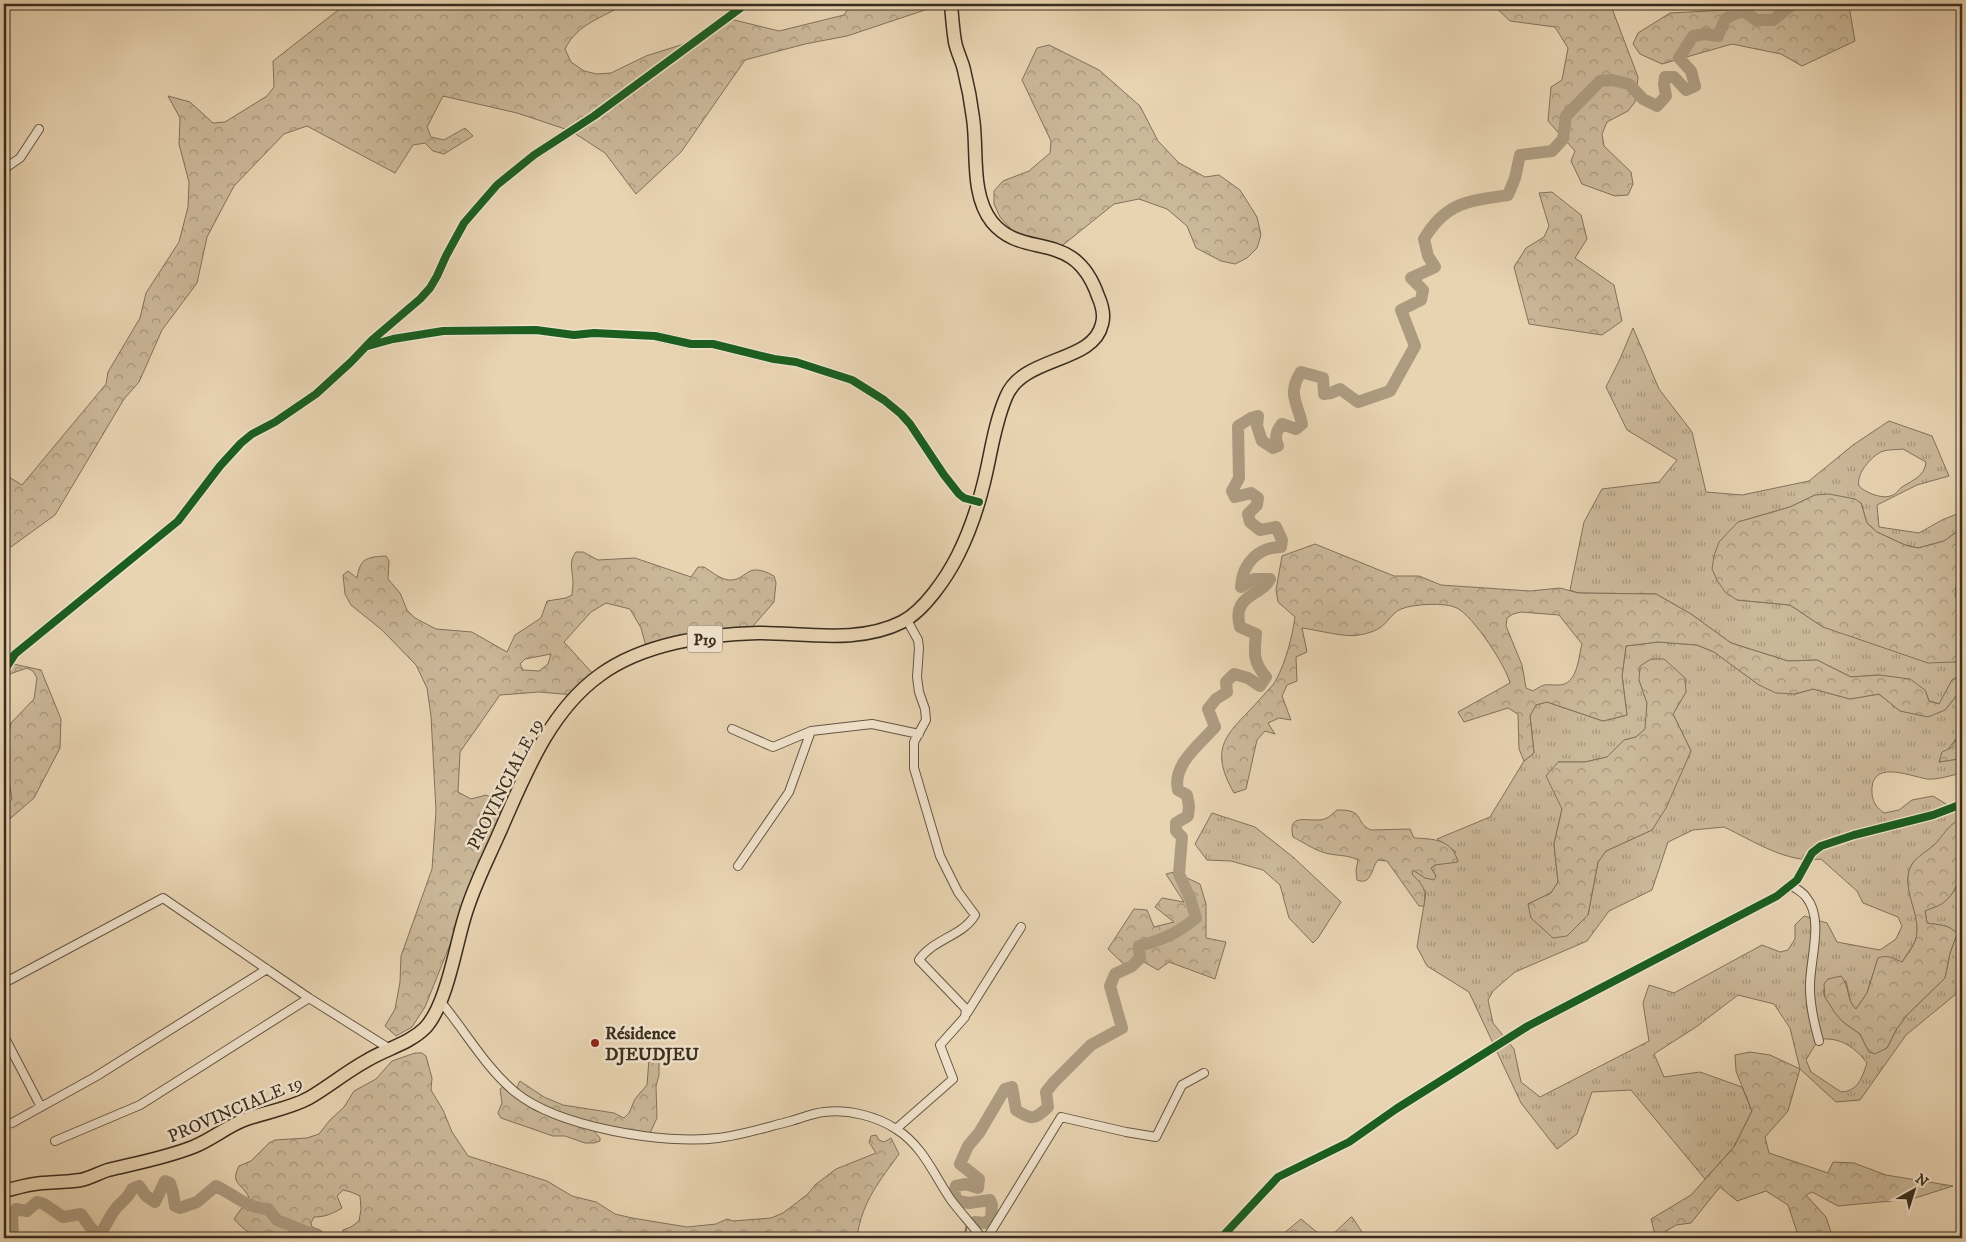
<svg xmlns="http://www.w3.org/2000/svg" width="1966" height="1242" viewBox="0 0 1966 1242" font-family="'IM FELL DW Pica',serif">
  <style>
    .grass { fill: url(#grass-tufts); stroke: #82725c; fill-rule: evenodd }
    .forest { fill: url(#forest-crowns); stroke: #82725c; fill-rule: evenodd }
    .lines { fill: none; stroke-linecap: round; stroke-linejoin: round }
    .stream { stroke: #7f6f59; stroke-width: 2 }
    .river { stroke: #ad9b80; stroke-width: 12 }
    .street-casing { stroke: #655743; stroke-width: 10 }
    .primary-casing { stroke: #392d1e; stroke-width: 15 }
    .street { stroke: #f1e3cd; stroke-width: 8 }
    .primary { stroke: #e9d4b2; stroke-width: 12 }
    .cycleway-casing { stroke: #f1e3cd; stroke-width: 11 }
    .cycleway { stroke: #1b5e20; stroke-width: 8 }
    .poi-dot { fill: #8f2418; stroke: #f1e3cd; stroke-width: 2 }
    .labels { text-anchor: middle; stroke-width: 5; stroke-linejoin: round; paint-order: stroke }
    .shield { fill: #f1e3cd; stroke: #706452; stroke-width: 1 }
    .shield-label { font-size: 16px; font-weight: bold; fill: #392d1e }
    .street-label { font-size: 18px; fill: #392d1e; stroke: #f1e3cd }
    .poi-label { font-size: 18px; font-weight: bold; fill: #392d1e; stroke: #f1e3cd; text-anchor: start }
  </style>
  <defs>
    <pattern id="grass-tufts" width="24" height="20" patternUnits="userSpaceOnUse" patternTransform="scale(1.25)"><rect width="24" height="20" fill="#cbb899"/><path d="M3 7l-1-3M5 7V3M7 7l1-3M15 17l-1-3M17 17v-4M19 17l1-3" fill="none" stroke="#a6967c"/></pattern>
    <pattern id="forest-crowns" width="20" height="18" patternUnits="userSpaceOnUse" patternTransform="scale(1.25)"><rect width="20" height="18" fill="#cbb899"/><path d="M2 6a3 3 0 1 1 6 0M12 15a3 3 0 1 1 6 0" fill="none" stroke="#a6967c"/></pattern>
  </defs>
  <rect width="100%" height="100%" fill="#e9d4b2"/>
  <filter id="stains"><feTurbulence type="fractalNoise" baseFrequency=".004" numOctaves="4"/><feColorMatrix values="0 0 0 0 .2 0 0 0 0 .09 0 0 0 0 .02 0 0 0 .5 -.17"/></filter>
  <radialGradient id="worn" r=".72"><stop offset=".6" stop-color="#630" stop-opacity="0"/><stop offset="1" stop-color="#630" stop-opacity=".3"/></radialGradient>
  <path class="grass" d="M1633,328L1659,389L1692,432L1706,492L1742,495L1809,481L1853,445L1889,421L1932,436L1949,476L1917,485L1877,505L1879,527L1919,533L1942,520L1962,512V531H1958L1944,541L1918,548L1905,545L1877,532L1867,523L1861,503L1815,495L1790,507L1738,522L1737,600L1790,605L1823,627L1954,662L1962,659V674L1952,680L1940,704L1929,701L1925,690L1879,675L1851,677L1817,660L1788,661L1731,643L1691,614L1656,594L1578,593L1570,590L1584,522L1602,489L1659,482L1677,460L1627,430L1606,387L1620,359ZM1903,449L1926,462C1925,476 1913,480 1902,487C1899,489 1896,494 1893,495C1883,500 1866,493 1859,486C1856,475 1869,459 1879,453C1885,449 1896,450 1903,449Z
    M1658,642L1697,645L1714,652L1759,685L1795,694L1813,689L1850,699L1879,694L1900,711L1928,716L1945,710L1957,695H1962V730L1939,762L1958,759L1962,755V773C1952,775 1938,780 1927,779C1909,776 1869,758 1872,794C1873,803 1877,808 1884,813L1899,810L1912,800L1933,796L1951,807L1962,810V820C1948,829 1936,845 1922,855C1918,859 1913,861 1911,866C1900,890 1923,915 1916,939C1913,947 1906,955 1902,962L1878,958L1867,993L1856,1009L1851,1004L1846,981L1823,990L1825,997L1843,1022L1860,1034L1869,1052L1887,1048L1896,1030L1907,1015L1945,978L1950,953L1957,934L1946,926L1927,923L1925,910C1950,900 1953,897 1962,872V938L1960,945L1956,994L1906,1035L1860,1100L1836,1102L1800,1069L1790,1028L1774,1004L1738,995L1696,1027L1654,1054L1664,1077L1700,1072L1742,1087L1752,1111L1734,1147L1705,1179L1631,1090L1592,1092L1577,1134L1557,1149L1521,1103L1469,992L1427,966L1417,947L1426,892L1412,874L1413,870L1425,878L1436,876L1431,868L1456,852L1437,839L1490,817L1524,761L1534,753L1530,716L1535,705L1547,702L1603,721L1627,715L1622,676L1626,646ZM1639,680L1686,692L1673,714L1691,751L1652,830L1606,851L1598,862L1588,915L1528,904L1551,893L1558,882L1554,844L1562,809L1558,762H1585L1607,757L1624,740L1636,737L1646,729L1647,703ZM1724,827C1754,841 1787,864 1821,859L1857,891L1863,903L1898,917L1902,926L1896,939L1880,950L1837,942L1827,923L1804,916L1795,925V939L1788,950L1780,952L1762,945L1674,993L1649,985L1643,1003L1649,1041L1540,1097L1521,1082L1514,1049L1493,1023L1488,1000L1493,991L1515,972L1587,941L1609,911L1652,890L1668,842L1693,830ZM1823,1039C1843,1038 1856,1049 1867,1063C1862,1078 1858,1091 1841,1092L1811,1072L1806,1060L1815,1045Z
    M1212,813L1255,827L1293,857L1341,902L1318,938L1313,943L1289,918L1280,885L1263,870L1231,861L1207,860L1195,844Z"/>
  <path class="forest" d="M346,4H625C602,18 577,24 565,49L571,62L584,71L597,74L611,73L646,56L687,43L726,18L779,31L844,15L851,4H930L928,9L847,36L805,44L745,60L681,152L636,194L605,153L571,131L517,113L443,96L427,127L431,137L444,140L465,128L473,136L444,154L433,151L425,143L413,145L395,173L307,126L284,134L234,186L207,237L197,283L162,330L139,382L124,399L55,515L4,552V474L22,485L106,384L108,372L140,318L146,293L179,242L188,207L189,182L179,144L180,118L168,96L190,102L213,123L225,122L267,96L274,87L273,61Z
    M1492,4H1609L1611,6L1638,77L1635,102L1628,111L1607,122L1602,134L1604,146L1631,172L1633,184L1628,195L1615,196L1582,184L1571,161L1575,151L1548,121L1551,87L1562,80L1568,48L1555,27L1510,21Z
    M1738,4H1838L1849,6L1855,41L1802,66L1781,54L1732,44L1662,64L1640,54L1633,44L1638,33L1670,13L1728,10Z
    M1049,45L1099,70L1140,106L1158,141L1179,163L1205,177L1219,175L1240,190L1257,217L1261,235L1257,248L1247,258L1235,264L1221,261L1196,248L1187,226L1167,209L1139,199L1114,204L1063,245H1038L1022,241L1000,217L994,204V191L1003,181L1029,171L1050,153L1051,141L1022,80L1037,48Z
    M1552,192L1581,215L1587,239L1575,258L1614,285L1622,321L1602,335L1529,324L1514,267L1526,248L1544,237L1549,226L1539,193Z
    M1829,494L1855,499L1861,503L1867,523L1877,532L1905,545L1918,548L1944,541L1958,531H1962V572L1957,581L1955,596L1962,605V659L1954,662L1928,663L1823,627L1790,605L1737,600L1725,592L1717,580L1712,569L1714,556L1719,542L1738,522L1790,507L1815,495Z
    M1315,544L1394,576H1419L1441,585L1530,591L1560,588L1578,593L1656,594L1691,614L1731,643L1788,661L1817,660L1851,677L1879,675L1910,679L1925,690L1929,701L1939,704L1952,680L1962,674V695H1957L1945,710L1928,717L1900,711L1879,694L1850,699L1813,689L1795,694L1776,693L1759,685L1714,652L1697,645L1658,642L1626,646L1622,676L1627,715L1603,721L1547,702L1536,705L1530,716L1534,753L1524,761L1519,749L1518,714L1508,708L1464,722L1458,712L1510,683C1506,666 1473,616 1457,608C1446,602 1413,604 1401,609C1392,613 1388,622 1381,627C1376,631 1366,634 1359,635C1347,638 1317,630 1302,628L1307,652L1296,657L1297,681L1287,685L1282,696L1291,720L1279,718L1268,723L1275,734L1265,731L1257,740L1246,789L1234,793C1206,744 1230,733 1261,698C1266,692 1273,686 1276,680C1286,661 1292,638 1295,617L1278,602L1276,590L1282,556ZM1521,612L1559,615L1582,644C1578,658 1578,685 1558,685C1543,685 1546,683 1533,691L1526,688L1522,665L1506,626L1507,618L1513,614Z
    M576,552H583L598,560L635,558L691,577L698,567H704C712,572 720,579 729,580C748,581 745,560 774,576L776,583L774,602L746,634L647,650L641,628L630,609L606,603L591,612L564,642L595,676L575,695L539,692L500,695L460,752L458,792L471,799L486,795L512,806L473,887L425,1007L412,1027L396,1036L385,1026L395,1009L400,982L401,956L432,869L436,811L431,716L427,688L416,665L382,630L351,605L345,594L343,575L348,571L357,578C360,558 367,557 386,556L389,561L388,579L400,593L407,610L415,618L436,629L472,632L507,652L515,635L541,618L547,601L566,598L572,595C572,591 573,587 573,583C573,571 568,562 576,552ZM551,654L548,664L539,671L523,670L520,664L525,659Z
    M1651,659H1664L1685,678L1686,692L1673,714L1691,751L1666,808L1652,830L1606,851L1598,862L1588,915L1567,936L1553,938L1531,918L1528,904L1551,893L1558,882L1554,844L1562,809L1546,776L1558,762H1585L1607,757L1624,740L1636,737L1645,729L1647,703L1639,680L1640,666Z
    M4,663H9L41,670L61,719L60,748L34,798L4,824V807L12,799L5,758L11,723L34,699L37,678L33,671L27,668L4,676Z
    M1962,730V755L1958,759L1939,762L1942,752L1951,748Z
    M1337,810C1366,809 1354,823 1371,830L1410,829L1414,838C1434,839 1452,839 1458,862L1435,865L1431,868L1436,876L1434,880L1425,878L1413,870L1412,874C1424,886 1426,889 1424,906H1419L1387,861L1378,860C1371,868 1372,886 1357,880L1356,870L1358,860C1348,855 1340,856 1330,854C1317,852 1305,843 1293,837C1286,809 1313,825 1327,818C1331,816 1334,812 1337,810Z
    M1962,820C1962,846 1966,887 1943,903C1938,907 1931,908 1925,911L1927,923C1938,925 1950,924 1957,934L1950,953L1945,978L1907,1015L1896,1030L1887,1048L1875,1054L1869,1052L1860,1034L1843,1022L1835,1013L1825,997L1824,984L1828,979L1841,976C1850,986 1846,1000 1856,1009L1867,993L1878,958C1888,954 1894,959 1902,962C1907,955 1914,946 1916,938C1922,915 1900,889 1911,866C1916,856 1930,850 1937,842C1944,834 1951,821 1962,820Z
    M1174,872L1200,884L1206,904V938L1226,942L1215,979L1169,962L1158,970L1144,962L1132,972L1108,949L1134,909L1147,910L1154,927L1174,922L1155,907L1162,898L1184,902L1166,874Z
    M1750,1052L1770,1055L1800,1069L1788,1111L1765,1137L1769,1153L1828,1173L1833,1162L1854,1163L1886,1175L1953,1186L1912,1199L1838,1206L1812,1192L1806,1195L1826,1217L1833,1238H1799L1788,1205L1766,1191L1737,1201L1720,1187L1691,1223L1676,1225L1663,1233L1666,1238H1656L1651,1219L1691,1195L1734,1147L1752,1111L1736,1071L1735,1055Z
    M415,1053H422L426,1056L432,1078L431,1090L443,1110L452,1132L468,1156L547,1181L572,1196L596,1202L615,1214L632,1218L687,1227L716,1224L727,1219L733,1221L771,1218L783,1213L808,1194L815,1185L836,1169L876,1153L869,1142L871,1136L876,1135L879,1140L884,1142L891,1138L899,1154C879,1182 863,1200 857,1236L846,1234L836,1238H298L294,1235V1238C266,1238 254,1242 234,1219L249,1198C244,1184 229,1185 239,1166L251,1161L269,1143L275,1140L307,1138L319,1134L330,1120L344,1107L354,1091L376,1079L392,1061ZM343,1190L351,1192L360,1196L361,1209L359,1221L351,1227L343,1230L342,1237H328L320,1230L312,1227L311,1223L314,1217C325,1217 332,1214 342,1208L337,1196Z
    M651,1057H659V1075L656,1086L657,1118L650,1133C618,1129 535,1114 517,1087L520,1081L544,1097L563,1105L614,1113L624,1118L629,1113L635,1099L647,1085L649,1059Z
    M503,1087L534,1110L568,1123L592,1129L600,1138V1141L594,1143H585L565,1136H553L501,1118L498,1113L502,1103L500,1089Z
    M1352,1217L1366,1238H1329L1351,1217Z
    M1301,1219L1324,1238H1278Z"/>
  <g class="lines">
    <path class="stream" d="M964,1238L967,1225"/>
    <path class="river" d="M975,1222L985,1223L991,1218L992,1205L990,1200L969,1203L958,1201L954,1194L956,1186L966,1184L978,1188L979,1179L960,1164L968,1146L979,1133L1005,1089L1012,1087L1016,1110C1031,1120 1035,1120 1048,1107L1046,1092L1054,1082L1091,1045L1122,1028L1110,986L1115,974L1132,966L1140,958L1139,946C1162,940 1178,933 1196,918L1190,898L1179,874L1182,837L1176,831V823L1188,816L1189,806L1187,795L1178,790C1172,765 1199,745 1215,727L1208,709L1216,699L1227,692L1226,682L1234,674L1248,678L1260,686L1266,677C1253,662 1254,653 1256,634L1240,627C1231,594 1262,596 1270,579H1254L1241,587C1242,564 1258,547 1281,547L1282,540L1276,527L1260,530L1250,522L1248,514L1257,505L1258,498L1251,493L1235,497L1232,491L1239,478L1238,426L1251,418L1258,416L1257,426L1262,441L1273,448L1278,446C1274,437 1276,431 1282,424L1296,429L1302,424C1297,401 1287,394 1301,372L1323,378L1324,394L1331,393L1340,389L1358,402L1390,391L1415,346L1401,310L1421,300L1423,290L1411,278L1435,267L1428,256L1424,239C1446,202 1468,201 1508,195L1515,178L1520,155L1552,151L1563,139L1566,116L1600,81L1612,80L1629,84L1643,99L1657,106L1666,96L1664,85L1665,77H1674L1686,90L1695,86L1691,71L1679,58L1693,36L1705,34L1718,36L1725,19L1742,10L1756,20H1773L1793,4
      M13,1238L12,1216L16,1209L27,1211L37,1202L44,1204L63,1217L81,1214L90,1227L99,1236C105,1228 108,1219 114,1211C120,1201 127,1201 132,1189L139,1186L146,1196L155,1202L165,1181L170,1183L173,1193L175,1206L180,1208L197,1202L216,1186C235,1195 246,1208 268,1209L277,1220L322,1238"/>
    <defs>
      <path id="street" d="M4,169L20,158L39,129
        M367,346L393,339L443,331L536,330L574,335L594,333L655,336L691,344H713L774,359L796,362L852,380L884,400L901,414L910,424L944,475L959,494L964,498L979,502
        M4,671L15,654L178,521L220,466L241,443L252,434L275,422L316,394L351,362L372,340L420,299L430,288L437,276L446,256L464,223L497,185L534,155L594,116L746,4
        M732,729L773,747L811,731L872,724L919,734
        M738,866L789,792L811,731
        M1791,885C1796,889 1803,892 1806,897C1825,919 1809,962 1810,988C1810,1006 1814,1023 1819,1041
        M4,983L163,898L309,998L390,1049
        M441,1002C466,1032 485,1067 515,1092C558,1127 664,1145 718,1138C743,1135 767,1127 791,1121C802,1118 813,1113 824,1112C848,1109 876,1116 896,1129C923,1146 934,1175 951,1200C961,1213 972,1225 982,1238
        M967,1013L1021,927
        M4,1036L41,1107
        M4,1125L12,1123L95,1077L267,969
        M896,1129L953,1079L940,1045L965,1017L966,1009L919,960C933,939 963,936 975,915L958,892L940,856L914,768V742L926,720L925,709L919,692L917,677L919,648L918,640L907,620
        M55,1141L140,1105L309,998
        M987,1238L1061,1117L1126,1132L1156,1137L1182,1085L1204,1073
        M1221,1238L1278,1177L1349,1142L1396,1109L1528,1026L1777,896L1797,880L1812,853L1821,846L1854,835L1933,815L1962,804"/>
      <path id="primary" d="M4,1191C16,1188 29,1184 42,1183C54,1182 68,1182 81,1180C90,1178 99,1173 108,1170C137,1163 165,1158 193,1147C211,1140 226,1127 244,1120C265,1112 289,1109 309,1098C328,1087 346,1072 366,1061C385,1049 409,1044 425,1028C446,1006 455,949 464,919C472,890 485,865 497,838C523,780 547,713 600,675C642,644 707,634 758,633C805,633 859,644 902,622C924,611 947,577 958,555C969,533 978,507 984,482C991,454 994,425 1006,397C1023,355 1093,364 1102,324C1105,314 1102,305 1098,296C1074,227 1024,261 992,222C970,194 978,151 973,118C971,102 968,86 964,70C962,61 957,52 955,42C953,30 952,17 951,4"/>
    </defs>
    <use href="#street" class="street-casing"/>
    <use href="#primary" class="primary-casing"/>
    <use href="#street" class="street"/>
    <use href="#primary" class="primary"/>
    <defs>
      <path id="cycleway" d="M368,346L393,339L443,331L536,330L574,335L594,333L655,336L691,344H713L774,359L796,362L852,380L884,400L901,414L910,424L944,475L959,494L964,498L979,502
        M4,671L15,654L178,521L220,466L241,443L252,434L275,422L316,394L351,362L372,340L420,299L430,288L437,276L446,256L464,223L497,185L534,155L594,116L746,4
        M1221,1238L1278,1177L1349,1142L1396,1109L1528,1026L1777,896L1797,880L1812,853L1821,846L1854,835L1933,815L1962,804"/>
    </defs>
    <use href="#cycleway" class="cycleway-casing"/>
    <use href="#cycleway" class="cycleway"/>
  </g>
  <circle class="poi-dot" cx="595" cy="1043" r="5"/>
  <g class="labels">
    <rect class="shield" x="687.5" y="625.5" width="35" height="27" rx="4"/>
    <g class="shield-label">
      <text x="705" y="645">P19</text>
    </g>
    <g class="street-label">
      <text transform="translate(505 784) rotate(-63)" y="6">PROVINCIALE 19</text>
      <text transform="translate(235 1109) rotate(-23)" y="6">PROVINCIALE 19</text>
    </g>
    <g class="poi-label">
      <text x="605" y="1039">Résidence<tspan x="605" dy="21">DJEUDJEU</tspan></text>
    </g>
  </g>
  <rect width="1966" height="1242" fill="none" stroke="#e9d4b2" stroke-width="20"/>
  <rect x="5" y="5" width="1956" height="1232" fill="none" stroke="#392d1e" stroke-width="2.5"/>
  <rect x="10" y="10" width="1946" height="1222" fill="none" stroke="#392d1e"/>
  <g transform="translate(1914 1190) rotate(39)" stroke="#f1e3cd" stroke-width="4" paint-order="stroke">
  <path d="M0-4L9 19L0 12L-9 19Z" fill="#392d1e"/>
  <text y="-8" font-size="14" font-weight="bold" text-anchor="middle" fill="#392d1e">N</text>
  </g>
  <rect width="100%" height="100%" filter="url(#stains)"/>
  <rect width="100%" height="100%" fill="url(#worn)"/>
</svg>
